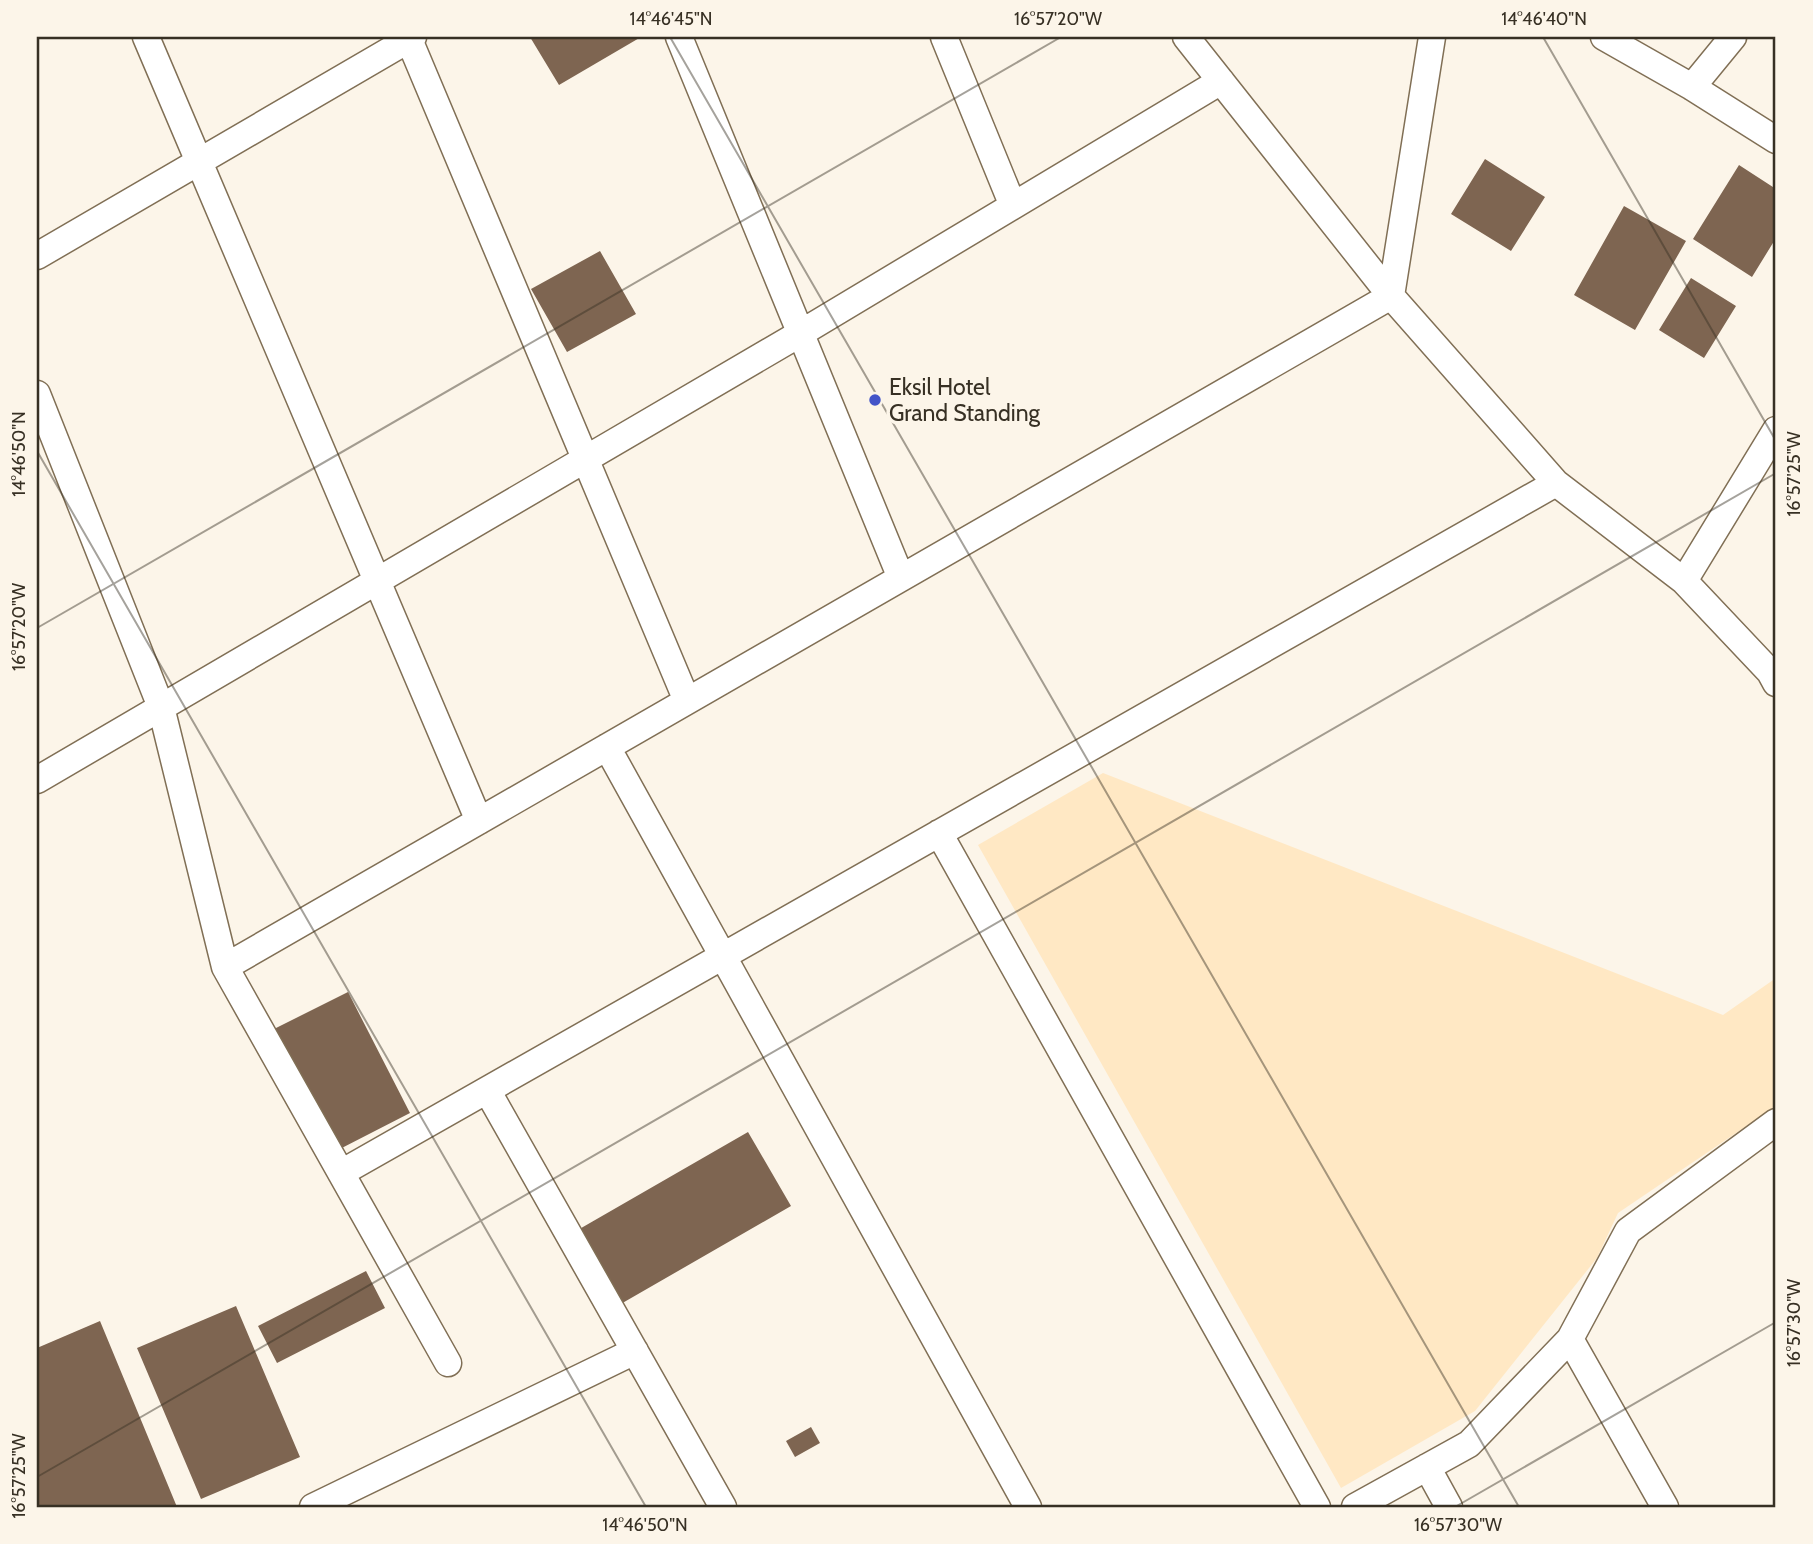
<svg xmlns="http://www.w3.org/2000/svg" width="1813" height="1544" viewBox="0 0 1813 1544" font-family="Cabin,sans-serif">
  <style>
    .built { fill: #ffe8c4 }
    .building { fill: #7e6551 }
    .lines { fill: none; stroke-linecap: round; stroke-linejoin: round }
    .minor-casing { stroke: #806f55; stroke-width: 29 }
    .minor { stroke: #fff; stroke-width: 26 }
    .ticks { fill: none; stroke: #373024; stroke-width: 2; stroke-opacity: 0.45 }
    .poi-dot { fill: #4354c8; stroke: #fcf5e9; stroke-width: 2.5 }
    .labels { text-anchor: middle; stroke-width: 7; stroke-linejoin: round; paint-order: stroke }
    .poi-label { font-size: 23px; fill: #373024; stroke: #fcf5e9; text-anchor: start }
    .neatline { fill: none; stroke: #373024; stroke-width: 2.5 }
    .ticks-label { font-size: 18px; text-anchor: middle; fill: #373024 }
  </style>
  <rect width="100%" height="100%" fill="#fcf5e9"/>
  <path class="built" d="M1103,773L1723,1015L1776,978V1106L1618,1213L1597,1258L1475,1411L1341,1488L978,845Z"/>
  <path class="building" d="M530,37H641L559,85Z
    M1485,159L1545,197L1511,251L1451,214Z
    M1739,165L1776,189V238L1752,277L1693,239Z
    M1624,206L1686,241L1635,330L1574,295Z
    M600,251L636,314L567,352L531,289Z
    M1691,278L1736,306L1704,358L1659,330Z
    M348,992L410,1113L334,1152L272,1030Z
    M748,1132L791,1206L619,1305L576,1231Z
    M366,1271L385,1308L277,1363L258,1326Z
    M236,1306L300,1457L201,1499L137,1348Z
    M100,1321L177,1507H37V1348Z
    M811,1427L820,1443L795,1457L786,1441Z"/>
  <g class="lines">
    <defs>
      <path id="minor" d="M146,37L479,821
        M408,37L687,701
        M679,37L901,578
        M944,37L1013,206
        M1186,37L1391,296L1556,483L1684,581L1770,672L1776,683
        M1604,37L1692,87L1776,140
        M1692,87L1733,37
        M37,256L413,37
        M1391,296L1432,37
        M37,394L161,707L225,967L448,1363
        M1684,581L1776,430
        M607,747L1028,1507
        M37,780L801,333L1221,81
        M939,833L1317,1507
        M225,967L1391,296
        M487,1090L723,1507
        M341,1173L1556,483
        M1570,1339L1665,1507
        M1427,1467L1449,1507
        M313,1507L635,1351
        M1355,1507L1469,1444L1570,1339L1628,1231L1776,1122"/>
    </defs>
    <use href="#minor" class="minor-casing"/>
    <use href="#minor" class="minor"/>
  </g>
  <path class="ticks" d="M670,37L1519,1507M1543,37L1776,441M37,451L646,1507M37,628L1061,37M37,1477L1776,473M1455,1507L1776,1322"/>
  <circle class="poi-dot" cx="875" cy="400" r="7"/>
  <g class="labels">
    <g class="poi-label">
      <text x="889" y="395">Eksil Hotel<tspan x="889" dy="26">Grand Standing</tspan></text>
    </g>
  </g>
  <rect width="1813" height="1544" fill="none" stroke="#fcf5e9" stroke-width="77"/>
  <rect x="38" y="38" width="1736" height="1468" class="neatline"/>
  <g class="ticks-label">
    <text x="671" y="25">14°46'45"N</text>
    <text x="1058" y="25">16°57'20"W</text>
    <text x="1544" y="25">14°46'40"N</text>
    <text transform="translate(19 454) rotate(-90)" y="6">14°46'50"N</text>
    <text transform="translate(1794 474) rotate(-90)" y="6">16°57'25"W</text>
    <text transform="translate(19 627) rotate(-90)" y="6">16°57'20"W</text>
    <text transform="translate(1794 1323) rotate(-90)" y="6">16°57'30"W</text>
    <text transform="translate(19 1476) rotate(-90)" y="6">16°57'25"W</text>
    <text x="645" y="1531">14°46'50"N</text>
    <text x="1458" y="1531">16°57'30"W</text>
  </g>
</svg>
